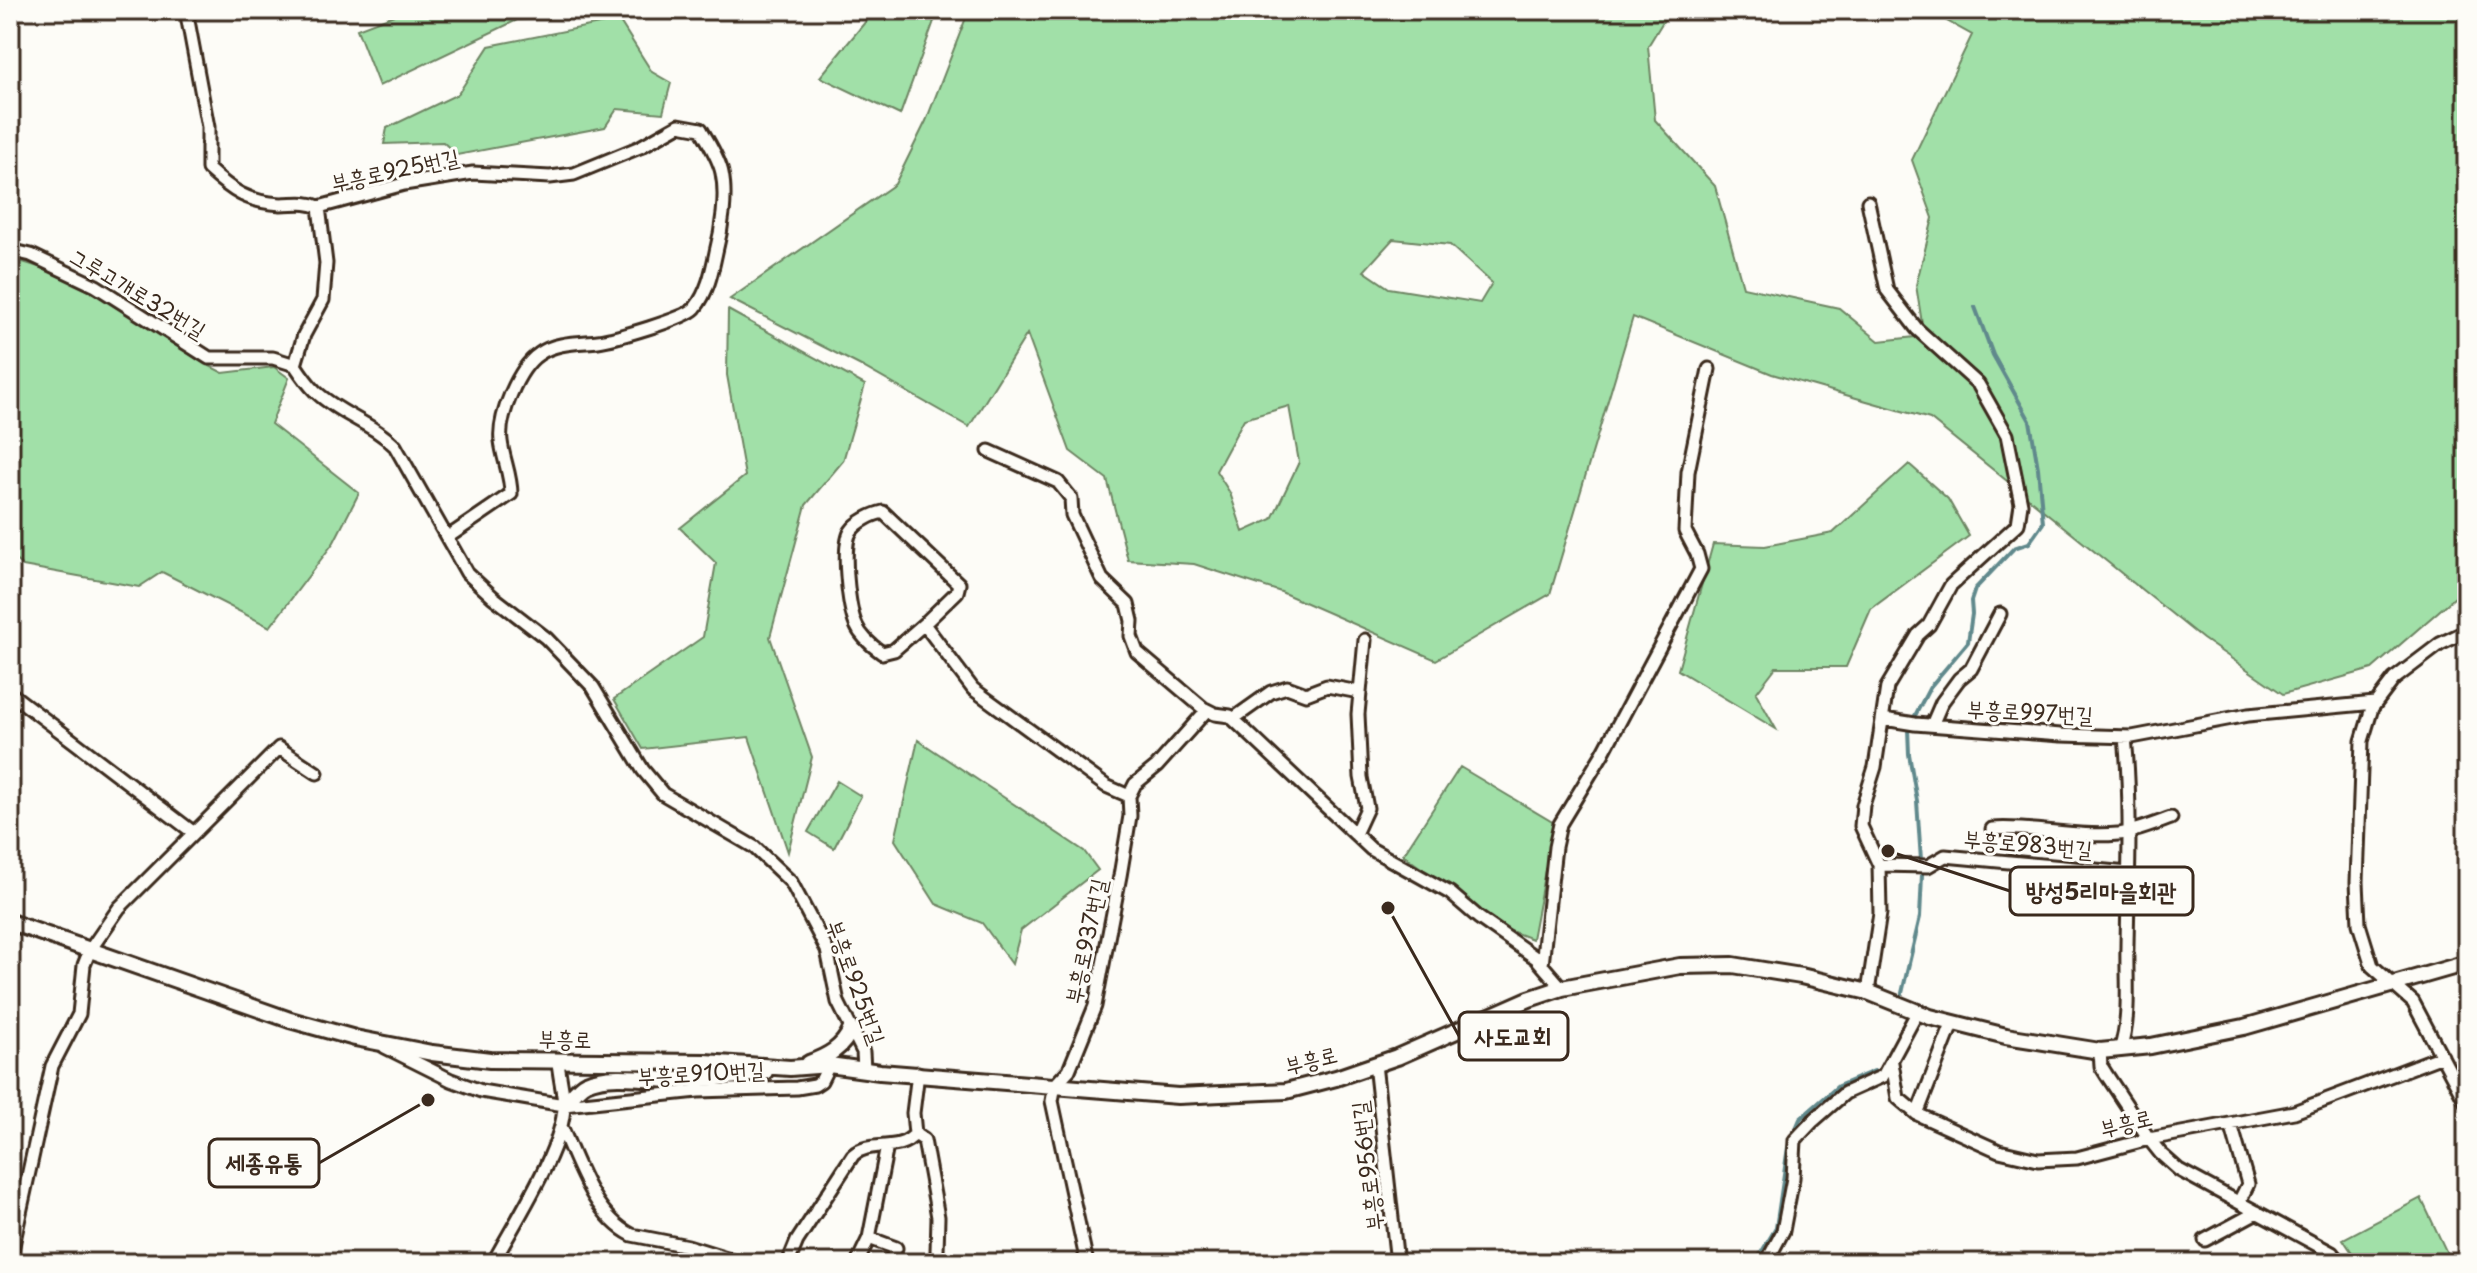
<svg xmlns="http://www.w3.org/2000/svg" width="2477" height="1273" viewBox="0 0 2477 1273" font-family="'Playpen Sans','Poor Story',sans-serif">
  <style>
    .green { fill: #a1e0a8; stroke: #6e8563; stroke-width: 2; fill-rule: evenodd }
    .lines { fill: none; stroke-linecap: round; stroke-linejoin: round }
    .stream { stroke: #61898c; stroke-width: 4 }
    .minor-casing { stroke: #3b2a1e; stroke-width: 17 }
    .major-casing { stroke: #3b2a1e; stroke-width: 20 }
    .minor { stroke: #fdfcf7; stroke-width: 11 }
    .major { stroke: #fdfcf7; stroke-width: 14 }
    .labels { text-anchor: middle; stroke-width: 6; stroke-linejoin: round; paint-order: stroke }
    .street-label { font-size: 22px; fill: #3b2a1e; stroke: #fdfcf7 }
    .leader { fill: none; stroke: #3b2a1e; stroke-width: 3 }
    .callout-dot { fill: #3b2a1e; stroke: #fdfcf7; stroke-width: 3 }
    .callout { fill: #fdfcf7; stroke: #3b2a1e; stroke-width: 3 }
    .callout-label { font-size: 24px; text-anchor: middle; font-weight: bold; fill: #3b2a1e }
  </style>
  <rect width="100%" height="100%" fill="#fdfcf7"/>
  <filter id="ink" filterUnits="userSpaceOnUse"><feTurbulence type="fractalNoise" baseFrequency=".0125" numOctaves="2"/><feDisplacementMap in="SourceGraphic" scale="16" xChannelSelector="R" yChannelSelector="G"/><feConvolveMatrix kernelMatrix="1 2 1 2 8 2 1 2 1" color-interpolation-filters="sRGB"/></filter>
  <g filter="url(#ink)">
    <path class="green" d="M407,10H702L517,20L379,86L357,29Z
      M875,10H938L900,115L820,77Z
      M969,10H1670L1648,46L1655,120L1715,186L1743,287L1839,308L1879,341L1924,336L1916,285L1933,218L1912,160L1972,35L1927,10H2467V579L2455,597L2372,669L2283,694L2203,639L1930,419L1772,374L1633,317L1550,594L1436,660L1281,592L1194,564L1128,560L1107,479L1070,451L1027,334L969,427L863,367L730,299L895,184L926,121ZM1393,239L1450,245L1492,283L1480,303L1389,288L1364,271ZM1289,406L1299,462L1272,519L1243,532L1230,493L1216,471L1244,419Z
      M619,20L652,72L671,83L663,113L617,109L605,127L457,155L443,142L384,144L387,128L458,94L489,46Z
      M10,258L61,274L99,292L198,360L223,373L274,367L289,378L271,424L359,493L334,542L270,627L162,572L139,587L23,566L10,556Z
      M728,310L865,385L843,461L806,505L770,637L812,757L788,852L749,737L643,749L614,699L703,637L716,563L680,528L745,476L727,375Z
      M1909,464L1948,499L1969,536L1871,609L1846,667H1776L1756,693L1776,729L1678,670L1713,544L1765,546L1833,533Z
      M918,740L1084,851L1098,870L1021,930L1012,964L982,923L936,904L895,840Z
      M1460,767L1554,823L1532,939L1508,930L1403,855Z
      M837,781L861,796L834,848L808,832Z
      M2421,1198L2447,1253L2429,1263H2359L2343,1239Z"/>
    <g class="lines">
      <path class="stream" d="M1902,993L1920,917L1922,875L1917,801L1909,754L1908,729L1930,687L1968,642L1972,614L1971,601L1975,589L2014,548L2029,543L2043,523L2038,468L2030,421L1993,355L1975,307
        M1755,1263L1776,1228L1788,1147L1800,1119L1838,1086L1874,1071"/>
      <defs>
        <path id="minor" d="M186,10L208,127V169C232,191 247,202 281,204C295,204 306,201 319,207L326,263L323,300L304,335L295,365C301,374 307,383 315,391C339,414 372,423 395,446L467,573L493,597L546,638L593,687L643,770L663,794L754,847L791,882L827,950L838,1002L863,1052L864,1069
          M319,207L404,184L473,173L550,177L574,174L640,147L679,125L701,129C708,142 719,158 722,173C727,196 722,229 716,252C712,271 708,292 695,308C685,319 614,339 598,341C579,343 555,342 539,354C518,368 498,417 501,441C503,459 511,475 511,494L448,537
          M10,250L31,255L96,286L209,358H273L295,365
          M989,451L1058,482L1071,498L1072,515L1102,579L1128,604L1132,621L1131,636L1137,652L1203,708L1215,714L1230,716L1371,849L1450,893L1479,918L1536,958L1562,988
          M924,624L894,650L882,653C872,646 861,637 856,625C849,609 841,546 851,531C857,522 873,514 883,512L959,584L957,592L924,624L973,689L1106,786L1129,796
          M2467,631L2440,644L2394,679L2372,708L2362,741L2357,882L2359,924L2372,966L2413,1002L2467,1104
          M10,693L194,833
          M1233,719L1271,692L1287,687L1306,694L1327,686L1359,692
          M1884,719L1915,724L2061,735L2132,737L2248,715L2375,703
          M1932,725L1942,702L1959,679L1971,669L2000,614
          M1992,829C2034,826 2076,838 2118,834C2132,833 2157,823 2171,818
          M1355,834L1367,808L1361,777L1358,714L1365,640
          M1879,865L1928,866L1945,856L2128,873
          M1542,965L1555,847L1560,824L1603,753L1701,569L1697,554L1685,531L1688,472L1709,369
          M1868,992L1880,913L1879,865L1861,826L1863,805L1875,767L1887,687L1918,635L1929,625L1951,585L2018,524L2021,504L2007,435L1978,384L1917,329L1887,290L1868,202
          M1953,1022L1917,1114L1999,1151L2038,1160L2077,1158L2149,1139L2294,1112L2442,1056
          M385,1047L451,1080L481,1091L564,1105L698,1091L797,1088L815,1085L821,1081L829,1065
          M2120,1050C2131,1018 2126,980 2127,946C2128,877 2132,805 2125,737
          M2100,1051L2101,1066L2106,1074L2149,1139L2161,1154L2179,1170L2332,1253L2340,1263
          M1892,1063L1898,1098L1917,1114
          M1375,1064L1397,1263
          M2231,1124L2248,1184L2239,1202
          M561,1126C577,1162 594,1216 632,1235L688,1246L727,1258L733,1263
          M915,1134L924,1140L938,1217L937,1251
          M869,1238L896,1248L890,1263
          M2205,1240L2257,1212
          M10,1259L52,1066L79,1014L84,965L90,950L119,908L279,748L317,773
          M493,1263C513,1225 565,1146 564,1104C563,1090 559,1075 558,1061
          M788,1263L797,1241L853,1155C871,1139 898,1154 915,1134L913,1113L918,1073
          M857,1263L869,1238L887,1146
          M1087,1263L1052,1101L1055,1085L1069,1070L1095,1006L1120,876L1130,816L1129,796L1135,784L1157,766L1207,710
          M1766,1263L1783,1231L1793,1178L1795,1140L1813,1121L1845,1093L1883,1076L1918,1011"/>
        <path id="major" d="M10,922L290,1020L355,1038L432,1053L490,1060L705,1062L790,1068L829,1065L880,1072L1178,1096L1286,1091L1336,1078L1397,1057L1529,999L1562,988L1680,966L1733,965L1801,976L1868,992L1930,1017L2006,1036L2100,1051L2151,1046L2244,1027L2467,963
          M809,1063C828,1056 843,1048 851,1029
          M564,1105C570,1099 577,1087 586,1083C609,1072 647,1079 672,1080C704,1080 734,1077 765,1072"/>
      </defs>
      <use href="#minor" class="minor-casing"/>
      <use href="#major" class="major-casing"/>
      <use href="#minor" class="minor"/>
      <use href="#major" class="major"/>
    </g>
  </g>
  <g class="labels">
    <g class="street-label">
      <text transform="translate(395 170) rotate(-12)" y="8">부흥로925번길</text>
      <text transform="translate(138 293) rotate(31)" y="8">그루고개로32번길</text>
      <text transform="translate(2030 712) rotate(3)" y="8">부흥로997번길</text>
      <text transform="translate(2028 844) rotate(5)" y="8">부흥로983번길</text>
      <text transform="translate(1086 941) rotate(-78)" y="8">부흥로937번길</text>
      <text transform="translate(856 982) rotate(70)" y="8">부흥로925번길</text>
      <text transform="translate(565 1039) rotate(1)" y="8">부흥로</text>
      <text transform="translate(1311 1060) rotate(-14)" y="8">부흥로</text>
      <text transform="translate(701 1073) rotate(-3)" y="8">부흥로910번길</text>
      <text transform="translate(2126 1123) rotate(-14)" y="8">부흥로</text>
      <text transform="translate(1367 1166) rotate(-97)" y="8">부흥로956번길</text>
    </g>
  </g>
  <path class="leader" d="M1888 851L2010 891M1388 908L1459 1036M428 1100L319 1163"/>
  <g class="callout-dot">
    <circle cx="1888" cy="851" r="8"/>
    <circle cx="1388" cy="908" r="8"/>
    <circle cx="428" cy="1100" r="8"/>
  </g>
  <g class="callout">
    <rect x="2010" y="867" width="183" height="48" rx="8"/>
    <rect x="1459" y="1012" width="109" height="48" rx="8"/>
    <rect x="209" y="1139" width="110" height="48" rx="8"/>
  </g>
  <g class="callout-label">
    <text x="2101" y="900">방성5리마을회관</text>
    <text x="1513" y="1045">사도교회</text>
    <text x="264" y="1171">세종유통</text>
  </g>
  <rect width="2477" height="1273" fill="none" stroke="#fdfcf7" stroke-width="40"/>
  <rect x="20" y="20" width="2437" height="1233" fill="none" stroke="#3b2a1e" stroke-width="3" filter="url(#ink)"/>
</svg>
